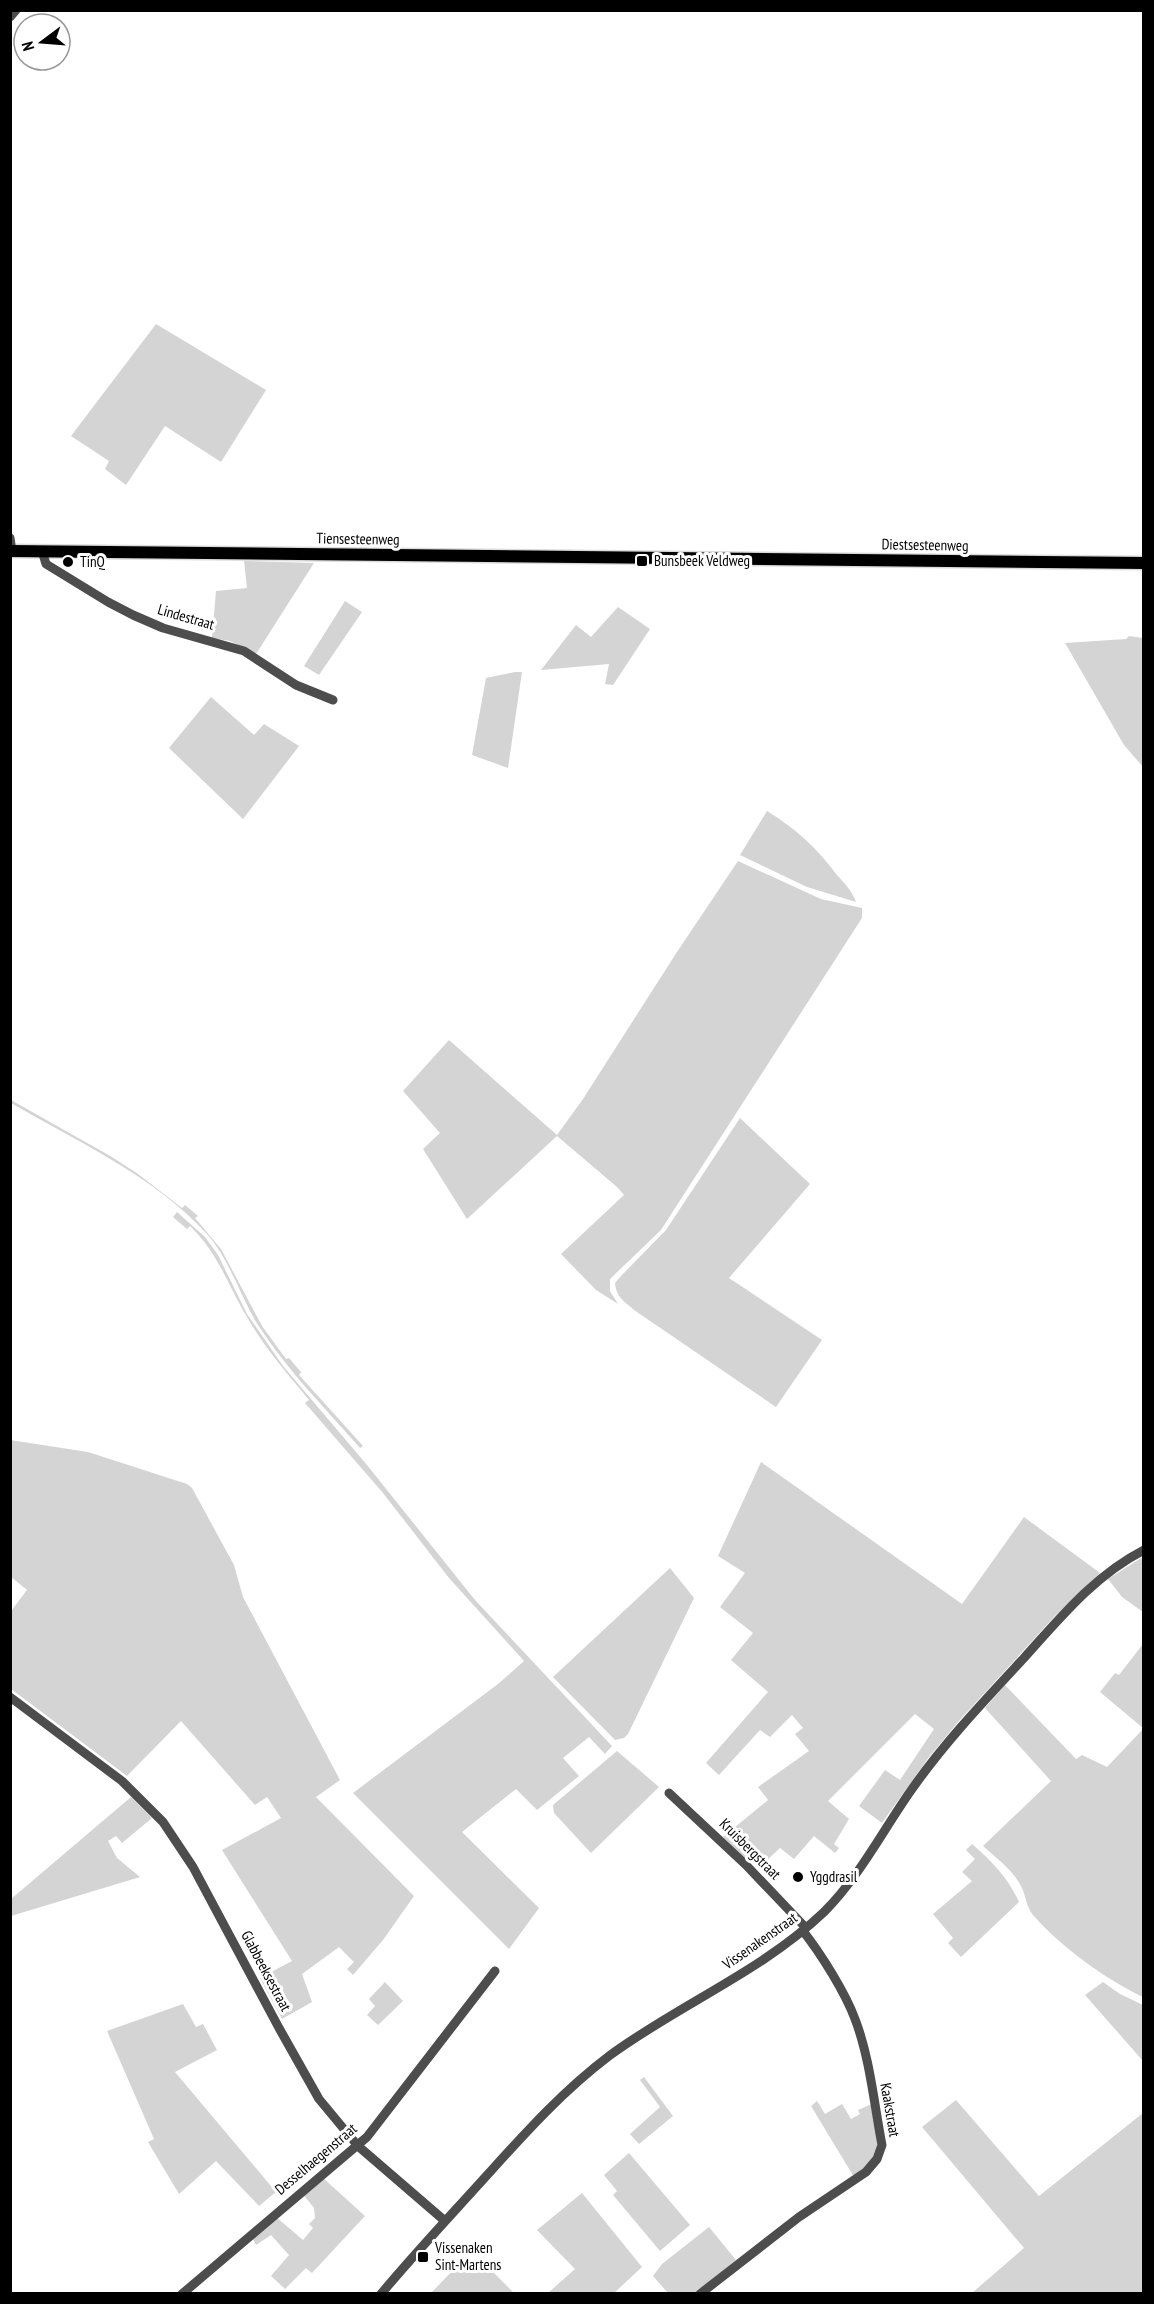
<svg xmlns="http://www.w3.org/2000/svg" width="1154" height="2304" viewBox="0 0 1154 2304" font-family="'PT Sans Narrow',sans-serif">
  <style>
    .green { fill: #d4d4d4 }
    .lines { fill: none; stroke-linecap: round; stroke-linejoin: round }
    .major-casing { stroke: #dbdbdb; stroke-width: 15 }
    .minor { stroke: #4d4d4d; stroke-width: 9 }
    .major { stroke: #000; stroke-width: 12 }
    .poi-dot { fill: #000; stroke: #fff; stroke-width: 2 }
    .labels { text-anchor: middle; stroke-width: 6; stroke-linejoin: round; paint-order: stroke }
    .street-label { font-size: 15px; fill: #000; stroke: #fff }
    .poi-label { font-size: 15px; fill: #000; stroke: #fff; text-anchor: start }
  </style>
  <rect width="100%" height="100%" fill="#fff"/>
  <path class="green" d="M156,324L266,390L221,462L165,426L126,485L105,469L109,461L71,436Z
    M244,561L314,563L256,654L230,641L212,638L216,591L247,588Z
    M345,601L362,612L319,675L304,666Z
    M618,607L650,629L613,685L605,684L609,664L541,670L576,625L591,637Z
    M1129,636L1143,638V767L1124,745L1065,643L1126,639Z
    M515,672H522L508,768L472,755L486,678Z
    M211,697L254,735L264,724L299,746L243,819L169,748Z
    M767,811C795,828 817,848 837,875C845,884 852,891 856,902L807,887L740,855Z
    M738,861L821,899L862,908V918L661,1230L610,1279V1291L618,1304L596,1290L561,1254L624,1195L617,1187L557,1136L467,1219L423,1149L440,1133L403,1091L449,1040L557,1135L583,1099L675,955Z
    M11,1100L112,1157L138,1174L182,1208L185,1205L198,1216L195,1218L221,1249L262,1326L286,1359L289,1358L301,1372L299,1375L363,1446L360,1448C325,1408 287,1370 258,1325C240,1296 230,1260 207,1234C154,1176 78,1142 11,1103Z
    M740,1118L810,1184L729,1278L822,1340L776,1407L634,1310C624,1301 616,1297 615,1283L621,1276L666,1230Z
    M177,1212L205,1237L218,1255L247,1314L283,1366L367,1465L475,1600L612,1746L605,1754L589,1737L563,1758L579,1776L537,1810L516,1789L462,1832L539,1908L509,1949L353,1793L498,1684L524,1661L449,1578L383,1493L305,1403L309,1400C287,1373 264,1347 247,1317C227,1284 219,1254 190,1226L187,1229L173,1217Z
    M10,1440L88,1452L187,1484L192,1488L234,1565L243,1597L340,1780L316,1797L414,1896L383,1940L353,1975L347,1969L354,1962L339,1947L302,1974L312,2002L282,2019L260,1978L292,1961L222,1850L281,1818L267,1797L255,1805L181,1721L127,1776L11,1689V1611L27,1590L11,1577Z
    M761,1462L962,1604L1024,1517L1100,1573L1054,1617L958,1722L929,1757L882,1823L859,1806L885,1770L900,1780L934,1729L915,1714L828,1801L849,1819L834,1844L839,1848L835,1853L814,1836L794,1859L780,1848L761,1866L751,1857L745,1861L723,1837L768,1800L758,1787L809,1751L795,1734L803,1728L792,1715L770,1737L760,1730L719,1775L706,1763L768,1692L731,1660L753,1633L720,1607L745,1573L718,1556Z
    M1143,1557V1612L1122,1597L1108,1579Z
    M670,1568L694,1598L628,1734L624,1738L615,1740L553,1677Z
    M1143,1644V1728L1100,1692L1115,1673L1119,1675Z
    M1005,1685L1076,1759L1082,1755L1107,1767L1143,1729V1997C1105,1979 1061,1947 1033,1915C1026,1907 1026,1895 1021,1886C1013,1870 996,1858 983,1846L1051,1781L985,1708Z
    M617,1751L659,1787L591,1853L554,1813L553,1805Z
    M131,1797L152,1818L122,1843L116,1836L108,1841L117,1858L140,1877L11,1916V1899Z
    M972,1844C992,1861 1008,1878 1019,1902L961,1957L948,1943L953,1938L933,1914L972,1881L962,1872L975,1859L966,1850Z
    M385,1982L403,2001L378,2025L367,2015L375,2006L369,1999Z
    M1103,1982L1120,1994L1143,2005V2061L1085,1995Z
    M183,2004L196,2027L203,2024L217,2050L175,2072L276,2192L259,2206L216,2161L179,2194L148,2142L154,2139L107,2031Z
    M644,2077L673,2116L639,2144L630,2134L660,2107L640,2080Z
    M956,2100L1039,2196L1143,2113V2293H972L1024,2248L922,2127Z
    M817,2101L825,2114L842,2104L851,2119L860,2114L858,2110L872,2104L879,2144L876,2157L854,2177L811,2106Z
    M629,2153L690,2225L660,2251L613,2195L617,2191L604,2175Z
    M322,2177L365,2216L312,2273L306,2268L285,2289L271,2276L289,2255L271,2235L256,2245L252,2237L275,2216L303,2240L313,2228L309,2224L315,2218L314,2208L302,2193Z
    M582,2193L642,2267L614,2293H548L575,2269L537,2230Z
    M709,2227L736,2260L696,2293H668L653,2276L662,2264Z
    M477,2262L487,2266L514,2293H431L458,2265Z"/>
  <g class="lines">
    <defs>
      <path id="major" d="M10,551L1144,563"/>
    </defs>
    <use href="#major" class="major-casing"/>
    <path class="minor" d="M10,17L16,10
      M10,538L12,551
      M42,551L46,564L108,602L133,615L163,628L244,651L296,685L333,700
      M10,1697L122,1781L163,1822L193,1867L279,2028L319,2099L358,2146L445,2221
      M669,1793L746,1865L806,1928
      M182,2294L367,2137L495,1971
      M381,2294C416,2252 453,2213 489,2173C527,2131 564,2090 609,2056C678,2005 761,1972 824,1912C860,1876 883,1830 912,1789C945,1742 985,1700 1024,1658C1060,1618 1095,1575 1144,1550
      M700,2294L799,2217L866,2172L877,2159L882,2145C874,2104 870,2058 855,2019C845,1992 821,1954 803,1931"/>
    <use href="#major" class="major"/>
  </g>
  <g class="poi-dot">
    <rect x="636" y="555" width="12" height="12" rx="3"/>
    <circle cx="68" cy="562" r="6"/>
    <circle cx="798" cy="1877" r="6"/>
    <rect x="417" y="2251" width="12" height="12" rx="3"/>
  </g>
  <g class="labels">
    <g class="street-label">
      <text transform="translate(358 539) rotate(1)" y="5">Tiensesteenweg</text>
      <text transform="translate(925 545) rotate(1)" y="5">Diestsesteenweg</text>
      <text transform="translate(186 617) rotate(16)" y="5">Lindestraat</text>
      <text transform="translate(750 1849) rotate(45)" y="5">Kruisbergstraat</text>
      <text transform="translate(760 1941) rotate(-35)" y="5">Vissenakenstraat</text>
      <text transform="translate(266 1971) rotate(62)" y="5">Glabbeeksestraat</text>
      <text transform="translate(890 2110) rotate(80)" y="5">Kaakstraat</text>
      <text transform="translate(316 2159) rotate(-40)" y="5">Desselhaegenstraat</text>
    </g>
    <g class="poi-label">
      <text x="654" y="566">Bunsbeek Veldweg</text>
      <text x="80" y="567">TinQ</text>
      <text x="810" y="1882">Yggdrasil</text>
      <text x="435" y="2253">Vissenaken<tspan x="435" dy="17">Sint-Martens</tspan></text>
    </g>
  </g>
  <rect width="1154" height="2304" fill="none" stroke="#000000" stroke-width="24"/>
  <g transform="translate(42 42) rotate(254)"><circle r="28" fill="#ffffff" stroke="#999999" stroke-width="1.5"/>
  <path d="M0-4.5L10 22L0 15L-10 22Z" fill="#000000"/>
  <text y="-9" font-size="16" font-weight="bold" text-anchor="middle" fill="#000000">N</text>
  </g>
</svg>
